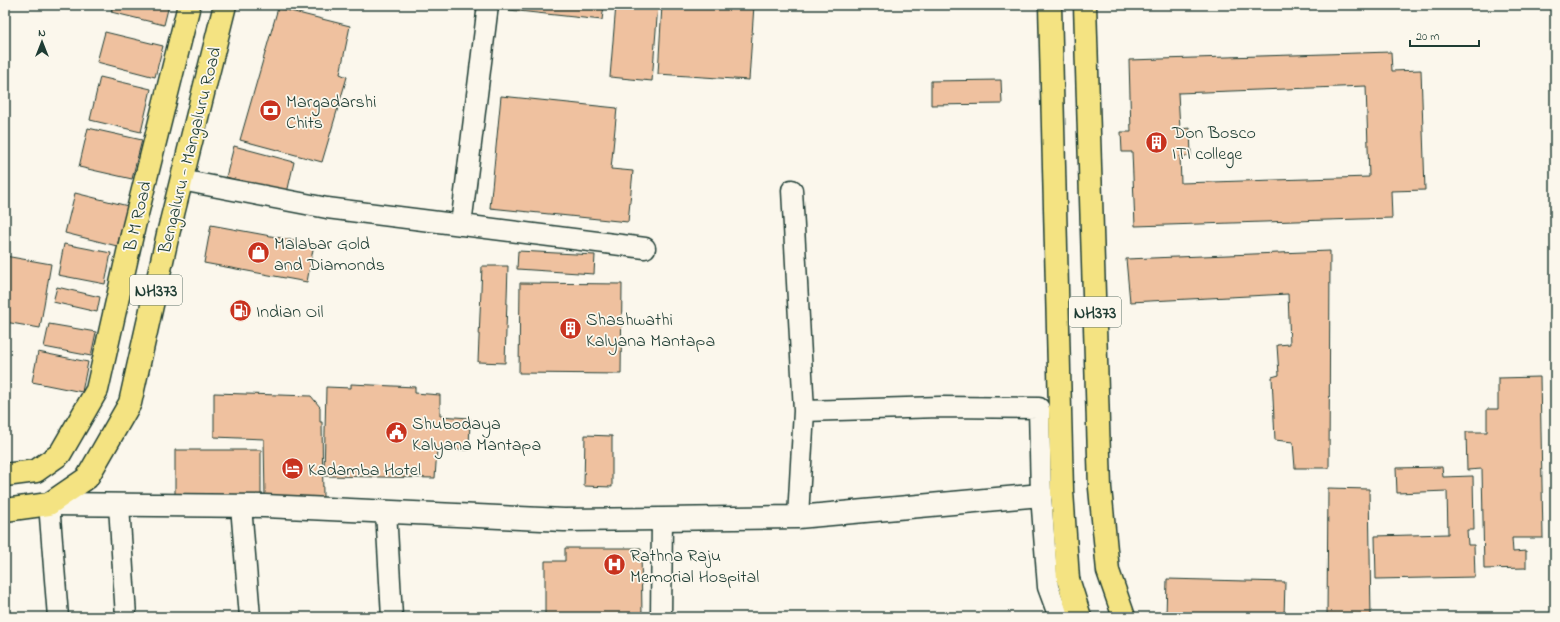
<svg xmlns="http://www.w3.org/2000/svg" width="1560" height="622" viewBox="0 0 1560 622" font-family="'Indie Flower',sans-serif">
  <style>
    .building { fill: #efc19f; stroke: #1f3d34; fill-rule: evenodd }
    .lines { fill: none; stroke-linecap: round; stroke-linejoin: round }
    .street-casing { stroke: #1f3d34; stroke-width: 23 }
    .secondary-casing { stroke: #1f3d34; stroke-width: 25 }
    .highway-casing { stroke: #1f3d34; stroke-width: 25 }
    .street { stroke: #fbf7ec; stroke-width: 20 }
    .secondary { stroke: #fbf7ec; stroke-width: 22 }
    .highway { stroke: #f4e382; stroke-width: 22 }
    .labels { text-anchor: middle; stroke-width: 3.5; stroke-linejoin: round; paint-order: stroke }
    .shield { fill: #fbf7ec; stroke: #61756b; stroke-width: 1 }
    .shield-label { font-size: 17px; font-weight: bold; fill: #1f3d34 }
    .poi-label { font-size: 18px; fill: #1f3d34; stroke: #fbf7ec; text-anchor: start }
    .street-label { font-size: 18px; fill: #1f3d34; stroke: #fbf7ec }
  </style>
  <rect width="100%" height="100%" fill="#fbf7ec"/>
  <filter id="ink" filterUnits="userSpaceOnUse"><feTurbulence type="fractalNoise" baseFrequency=".025" numOctaves="2"/><feDisplacementMap in="SourceGraphic" scale="8" xChannelSelector="R" yChannelSelector="G"/><feConvolveMatrix kernelMatrix="1 2 1 2 8 2 1 2 1" color-interpolation-filters="sRGB"/></filter>
  <g filter="url(#ink)">
    <path class="building" d="M113,5H169L164,25L111,12Z
      M510,5H604L602,20L509,10Z
      M616,5H658L652,81L610,77Z
      M662,5H754L749,80L658,74Z
      M278,8L350,26L340,74L347,77L322,162L240,140Z
      M105,32L163,46L155,77L97,62Z
      M1391,52L1392,71L1421,70L1425,190L1391,191L1392,218L1135,226L1132,152H1122L1121,132H1131L1129,60ZM1366,86L1369,177L1181,183L1180,156H1191L1190,128L1180,129L1178,93Z
      M100,77L151,89L141,132L90,120Z
      M1001,80L1002,104L931,105V81Z
      M501,96L617,108L611,169L633,171L628,222L490,208Z
      M88,128L142,140L132,179L79,167Z
      M234,146L294,162L287,193L226,177Z
      M75,193L128,206L117,246L65,233Z
      M211,225L314,244L307,282L204,263Z
      M64,244L111,253L105,284L58,275Z
      M518,251L595,255L594,274L517,269Z
      M1330,251L1329,468H1295L1293,442L1275,440L1272,377L1279,375L1277,345L1290,344L1288,294L1130,302L1126,259Z
      M5,256L51,264L40,328L5,322Z
      M482,266H508L505,363L478,362Z
      M520,283L622,284L621,374L519,373Z
      M57,287L100,297L97,312L53,302Z
      M49,324L96,332L91,356L44,347Z
      M38,352L88,362L82,392L32,382Z
      M1540,377L1543,538H1512L1513,552L1526,551V568L1484,569L1482,469L1467,470L1466,432H1487V409H1498V378Z
      M351,384L415,387V393L440,395V416L470,418L469,450L437,449L435,478L324,476L326,387L351,388Z
      M214,393L311,396L320,407V422H322L323,498H265L264,439L214,437Z
      M585,435L612,436V487L584,486Z
      M175,450H261V495H175Z
      M1442,467L1443,477L1473,476L1474,530H1467L1468,545H1474L1475,577L1376,579L1375,536L1448,534L1447,491L1397,493L1396,468Z
      M1328,488L1369,489L1371,617H1327Z
      M565,548H641L642,617H545V561H565Z
      M1167,579L1285,582L1284,617H1166Z"/>
    <g class="lines">
      <defs>
        <path id="street" d="M181,180L327,208L645,248
          M792,190L804,411L798,517
          M461,225L488,5
          M804,411L940,407L1039,408L1041,495L1048,587L1059,617
          M49,504L58,617
          M119,505L126,617
          M241,506L250,617
          M386,511L392,617
          M661,617L662,519"/>
        <path id="secondary" d="M49,504L265,506L564,520L662,519L798,517L1041,495"/>
        <path id="highway" d="M1050,5L1062,491L1068,579L1080,617
          M1085,5L1100,488L1108,571L1124,617
          M5,475L36,471L60,454L97,390L134,226L189,5
          M5,510L49,504L87,478L130,403L168,234L225,5"/>
      </defs>
      <use href="#street" class="street-casing"/>
      <use href="#secondary" class="secondary-casing"/>
      <use href="#highway" class="highway-casing"/>
      <use href="#street" class="street"/>
      <use href="#secondary" class="secondary"/>
      <use href="#highway" class="highway"/>
    </g>
  </g>
  <defs>
    <symbol id="bank-disc" viewBox="-11 -11 22 22"><circle r="9.5" fill="#c8321e" stroke="#fbf7ec"/><path d="M-6-4H6V4H-6ZM0-2.3a2.3 2.3 0 1 0 0 4.6a2.3 2.3 0 1 0 0-4.6Z" fill="#fff"/></symbol>
    <symbol id="building-disc" viewBox="-11 -11 22 22"><circle r="9.5" fill="#c8321e" stroke="#fbf7ec"/><path d="M-4-6H4V6H1V3H-1V6H-4ZM-2.5-4.3h1.7v1.8h-1.7ZM.8-4.3h1.7v1.8H.8ZM-2.5-1h1.7V.8h-1.7ZM.8-1h1.7V.8H.8Z" fill="#fff"/></symbol>
    <symbol id="shop-disc" viewBox="-11 -11 22 22"><circle r="9.5" fill="#c8321e" stroke="#fbf7ec"/><path d="M-5-2.5h2.3a2.7 3.5 0 0 1 5.4 0H5L5.5 6h-11ZM-1.5-2.5h3a1.5 2.3 0 0 0-3 0Z" fill="#fff"/></symbol>
    <symbol id="fuel-disc" viewBox="-11 -11 22 22"><circle r="9.5" fill="#c8321e" stroke="#fbf7ec"/><path d="M-5.5-6h7V0h2V4h1.3V-2.5L3-4.5l.8-.8L6-3V5H2.5V1h-1V6h-7ZM-4.2-4.7v3.2H.2V-4.7Z" fill="#fff"/></symbol>
    <symbol id="civic-disc" viewBox="-11 -11 22 22"><circle r="9.5" fill="#c8321e" stroke="#fbf7ec"/><path d="M-.6-6.5H3V-4.5H.6V-3L4-1V1h2V6H-6V1h2V-1L-.6-3ZM-1.2 2.5V6h2.4V2.5Z" fill="#fff"/></symbol>
    <symbol id="hotel-disc" viewBox="-11 -11 22 22"><circle r="9.5" fill="#c8321e" stroke="#fbf7ec"/><path d="M-6-4.5h1.5V1H6V5H4.5V3h-9V5H-6ZM-4 0a1.8 1.8 0 1 1 3.6 0ZM.5 0V-2.5h3Q6-2.5 6 0Z" fill="#fff"/></symbol>
    <symbol id="hospital-disc" viewBox="-11 -11 22 22"><circle r="9.5" fill="#c8321e" stroke="#fbf7ec"/><path d="M-5-5h3v3.5h4V-5h3V5h-3V1.5h-4V5h-3Z" fill="#fff"/></symbol>
  </defs>
  <g fill-rule="evenodd">
    <use href="#bank-disc" x="258" y="98" width="25" height="25"/>
    <use href="#building-disc" x="1144" y="130" width="25" height="25"/>
    <use href="#shop-disc" x="246" y="240" width="25" height="25"/>
    <use href="#fuel-disc" x="228" y="298" width="25" height="25"/>
    <use href="#building-disc" x="558" y="316" width="25" height="25"/>
    <use href="#civic-disc" x="384" y="420" width="25" height="25"/>
    <use href="#hotel-disc" x="280" y="456" width="25" height="25"/>
    <use href="#hospital-disc" x="602" y="552" width="25" height="25"/>
  </g>
  <g class="labels">
    <g class="shield">
      <rect x="130" y="275" width="52" height="30" rx="3"/>
      <rect x="1069" y="297" width="52" height="30" rx="3"/>
    </g>
    <g class="shield-label">
      <text x="156" y="296">NH373</text>
      <text x="1095" y="318">NH373</text>
    </g>
    <g class="poi-label">
      <text x="286" y="107">Margadarshi<tspan x="286" dy="21">Chits</tspan></text>
      <text x="1172" y="138">Don Bosco<tspan x="1172" dy="21">ITI college</tspan></text>
      <text x="274" y="249">Malabar Gold<tspan x="274" dy="21">and Diamonds</tspan></text>
      <text x="256" y="317">Indian Oil</text>
      <text x="586" y="325">Shashwathi<tspan x="586" dy="21">Kalyana Mantapa</tspan></text>
      <text x="412" y="429">Shubodaya<tspan x="412" dy="21">Kalyana Mantapa</tspan></text>
      <text x="308" y="475">Kadamba Hotel</text>
      <text x="630" y="561">Rathna Raju<tspan x="630" dy="21">Memorial Hospital</tspan></text>
    </g>
    <g class="street-label">
      <text transform="translate(189 150) rotate(-76)" y="6">Bengaluru - Mangaluru Road</text>
      <text transform="translate(137 216) rotate(-77)" y="6">B M Road</text>
    </g>
  </g>
  <rect width="1560" height="622" fill="none" stroke="#fbf7ec" stroke-width="20"/>
  <rect x="10" y="10" width="1540" height="602" fill="none" stroke="#1f3d34" stroke-width="1.5" filter="url(#ink)"/>
  <g transform="translate(42 42)" stroke="#fbf7ec" stroke-width="3" paint-order="stroke">
  <path d="M0-3L7 15L0 10L-7 15Z" fill="#1f3d34"/>
  <text y="-6" font-size="11" font-weight="bold" text-anchor="middle" fill="#1f3d34">N</text>
  </g>
  <path d="M1410 40v6h69v-6" fill="none" stroke="#1f3d34" stroke-width="2"/>
  <text x="1416" y="40" font-size="12" fill="#1f3d34" stroke="#fbf7ec" stroke-width="3" paint-order="stroke">20 m</text>
</svg>
